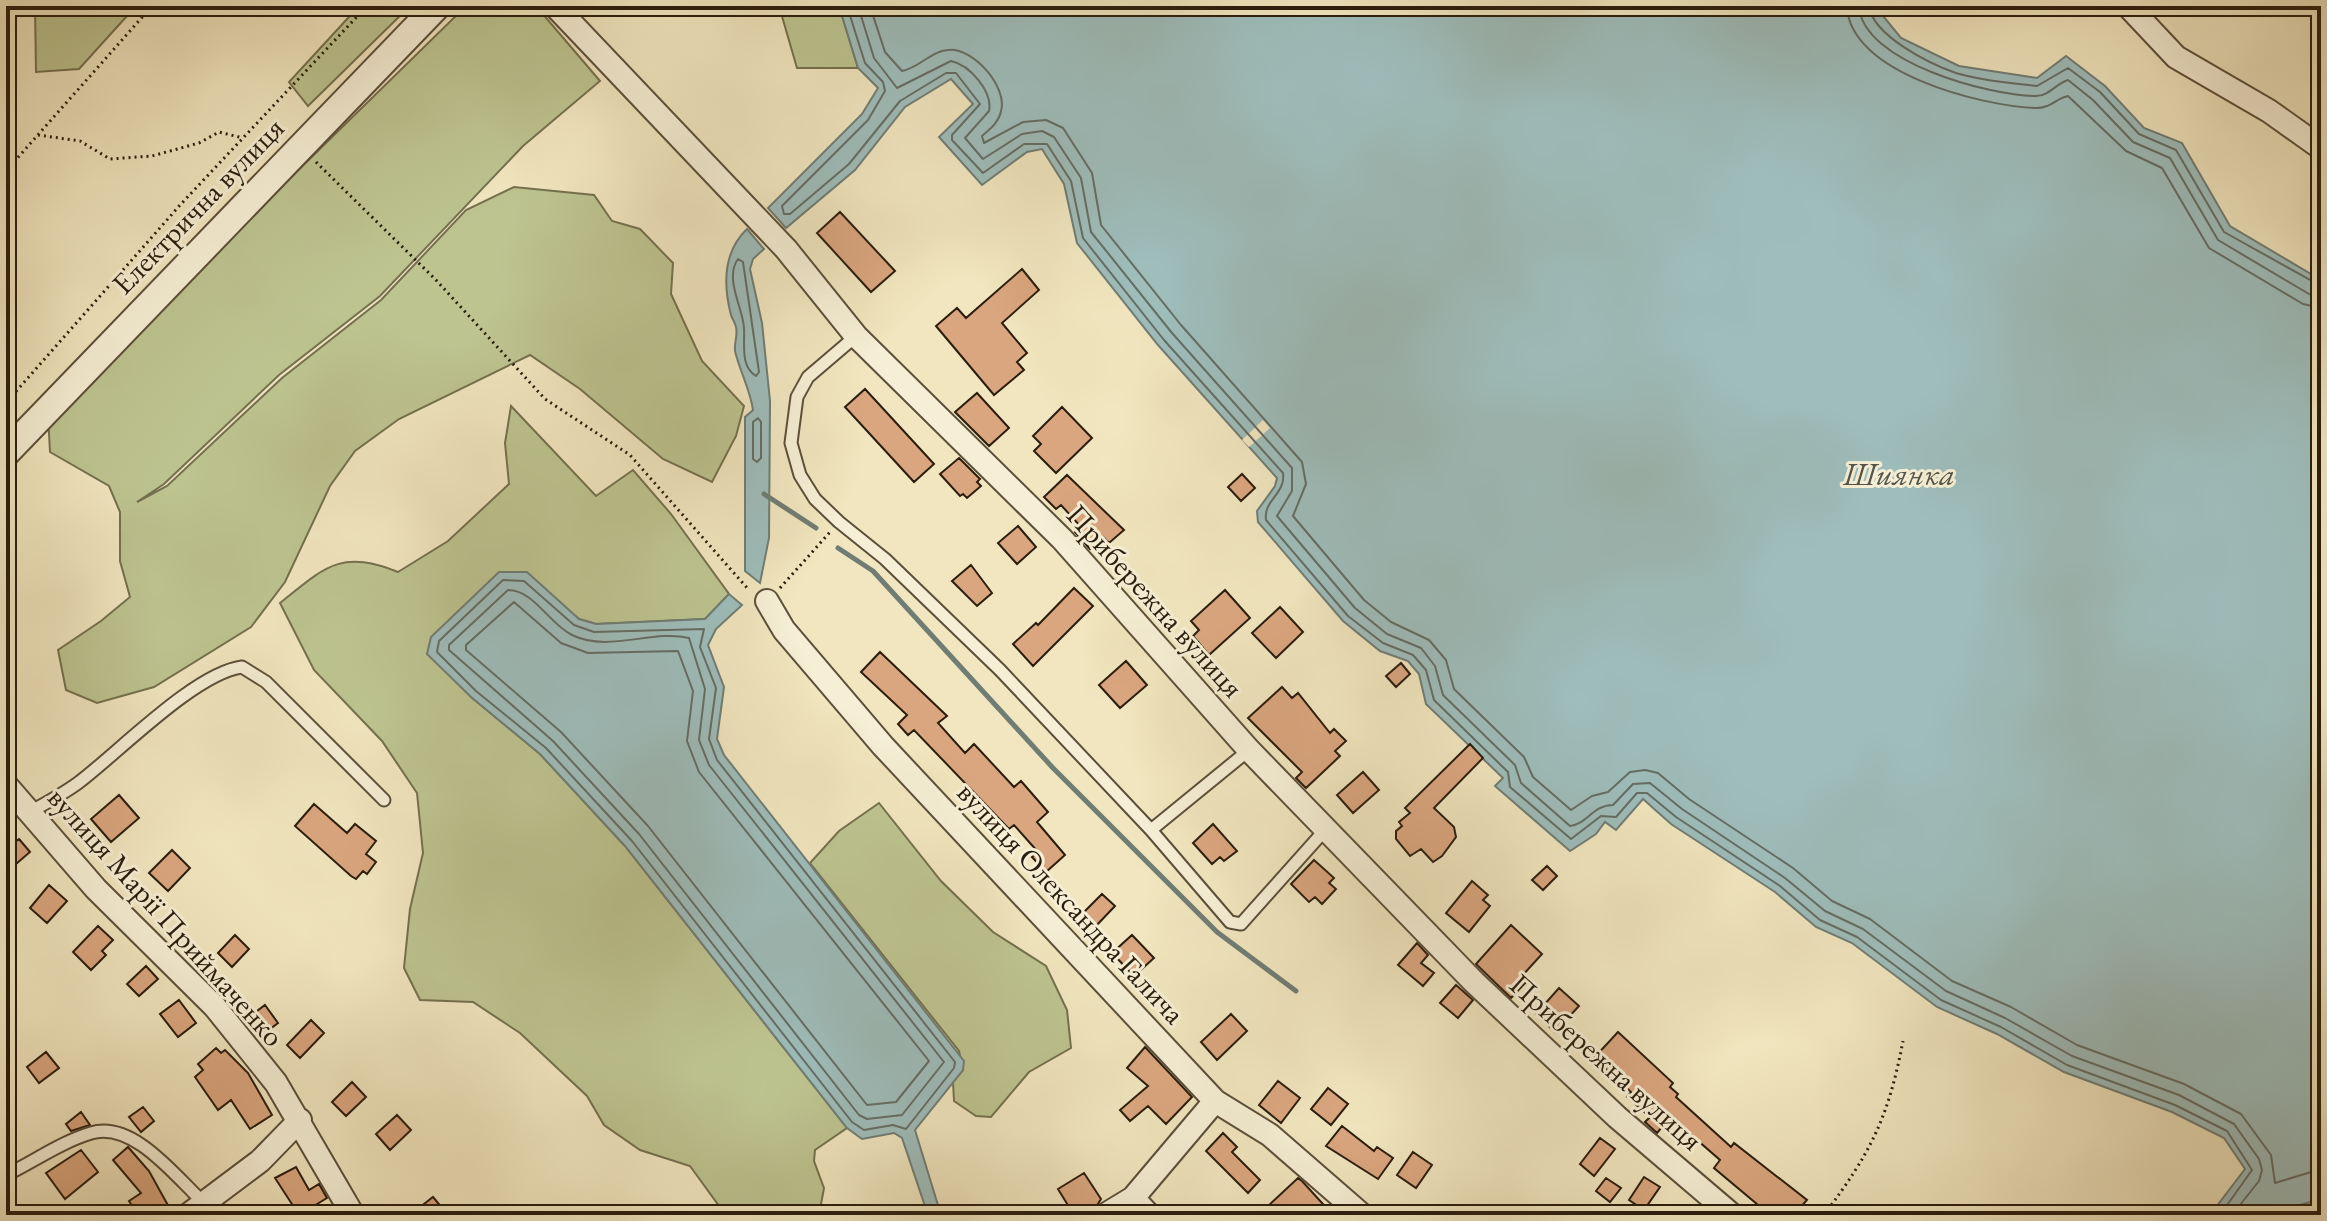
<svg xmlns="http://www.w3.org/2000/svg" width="2327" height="1221" viewBox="0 0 2327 1221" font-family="'EB Garamond',serif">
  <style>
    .green { fill: #bdc490; stroke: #74704e; stroke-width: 2 }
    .water { fill: #9ebdbb; stroke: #707d75; stroke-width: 2 }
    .pier { fill: #f1e6bf }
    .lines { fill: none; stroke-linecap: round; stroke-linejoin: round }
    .shore { stroke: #646d64; stroke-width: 2 }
    .stream { stroke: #707d75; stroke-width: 5 }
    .building { fill: #daa67f; stroke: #2a1d0d; stroke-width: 2 }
    .service-casing { stroke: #5c4f3a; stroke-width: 15 }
    .minor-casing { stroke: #5c4f3a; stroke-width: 26 }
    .tertiary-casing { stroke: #5c4f3a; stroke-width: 30 }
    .path { stroke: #2a1d0d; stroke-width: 3; stroke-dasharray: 2 4; stroke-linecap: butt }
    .service { stroke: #f6efd5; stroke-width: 11 }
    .minor { stroke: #f6efd5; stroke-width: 22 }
    .tertiary { stroke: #f6efd5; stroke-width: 26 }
    .labels { text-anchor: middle; stroke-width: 6; stroke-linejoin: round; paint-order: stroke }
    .street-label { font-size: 30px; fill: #2a1d0d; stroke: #f6efd5 }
    .water-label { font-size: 32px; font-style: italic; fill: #53554a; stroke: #f6efd5 }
  </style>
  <rect width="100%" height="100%" fill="#f1e6bf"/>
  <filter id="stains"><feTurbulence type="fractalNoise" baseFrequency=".0025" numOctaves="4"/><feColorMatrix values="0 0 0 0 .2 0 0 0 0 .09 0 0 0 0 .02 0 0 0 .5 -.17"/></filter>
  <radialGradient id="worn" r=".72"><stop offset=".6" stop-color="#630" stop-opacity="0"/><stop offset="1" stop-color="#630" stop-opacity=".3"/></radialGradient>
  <path class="green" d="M136,6L79,69L36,72L35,6Z
    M359,6H410L308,106L289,82Z
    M466,6H536L600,81L523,146L380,296L279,375L164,484L137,502L167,486L282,378L381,300L466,210L514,187L594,195L612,221L640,229L673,263L671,294L702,361L744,406L736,436L712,482L663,459L580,389L530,355L399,419L355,451L330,486L285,582L251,627L154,687L97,703L66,690L58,650L101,621L130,597L120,561V512L109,486L50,452L48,415Z
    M779,6H839L858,68H797Z
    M511,406L596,496L633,470L671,514L729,594L705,619L596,624L579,619L559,603L471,697L540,754L625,846L847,1128L815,1150L814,1161L824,1188L819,1215H721L719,1206L690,1166L640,1150L604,1125L587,1096L520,1033L473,1002L420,1000L404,968L410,909L423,853L417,793L382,741L314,670L280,603C325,567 340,549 398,572L448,541L509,484L505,443Z
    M879,803L941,881L993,932L1046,966L1067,1010L1071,1048L1029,1072L991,1117L976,1116L954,1101L953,1082L963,1070L959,1051L810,863L839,831Z
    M2321,1199V1215H2293L2299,1205Z"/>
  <path class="water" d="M839,6H1875L1901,38L1959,66L2037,78L2066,56L2105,86L2144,128L2182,143L2230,226L2321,280V1199L2299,1205L2293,1215H2210L2245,1169L2224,1138L2172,1112L2064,1072L1997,1034L1937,1007L1852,943L1816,927L1775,892L1671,824L1643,799L1616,830L1605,822L1596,834L1570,851L1495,786L1503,778L1426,704L1419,674L1408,661L1380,651L1343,621L1258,522L1257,511L1275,486L1277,478L1158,345L1077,243L1064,184L1042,149L1027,152L982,185L939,137L973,104L951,79L905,107L855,170L786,228L768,208L862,114L878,88L858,68Z
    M747,229L764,249L753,259L750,269L762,323L770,401L769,538L760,583L745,571V417L753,410C750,389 740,372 735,351C734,343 738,335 736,327C735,322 732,319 731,315C723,284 723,252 747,229Z
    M499,572H527L579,619L596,624L705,619L729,594L742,605L716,629L708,645L724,687L717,739L724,755L964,1061L963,1070L915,1130L941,1215H928L902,1138L894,1133L862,1139L847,1128L625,846L540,754L471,697L427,654L431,637Z"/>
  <path class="pier" d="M1263,420L1270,428L1249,447L1242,440Z"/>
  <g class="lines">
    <path class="shore" d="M847,6L865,63L883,82L885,91L868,120L782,206L784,214H790L849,164L900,101L946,73H956L980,104L952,135V140L983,173L1024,144H1047L1071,181L1083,238L1164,340L1283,473C1286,494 1263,500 1266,520L1348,616L1383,643L1413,655L1426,670L1434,700L1508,772L1510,787L1571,839L1601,816L1616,817L1637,793H1647L1676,817L1780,886L1820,920L1857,937L1941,1000L2001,1027L2067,1065L2175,1105L2227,1131L2252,1170L2220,1215
      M858,6L874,58L897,88L951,61C970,65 993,92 989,111L965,138L983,159L1022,134L1042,131L1054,137L1081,178L1091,232L1172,333L1292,468V491L1277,516L1355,608L1387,634L1421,648L1435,666L1443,695L1515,765L1521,783L1570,826C1587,824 1593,805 1613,805L1633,784L1650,783L1682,809L1785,878L1825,911L1863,929L1946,991L2005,1018L2072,1056L2179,1095L2234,1124L2259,1159L2262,1170L2259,1181L2232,1215
      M870,6L885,52L902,71C919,68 931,51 948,50C973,47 1008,87 1001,111C999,122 990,129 982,136L984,143L1023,122L1046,120L1063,128L1092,173L1101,225L1181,325L1302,462L1306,484L1293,516L1364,600L1391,622L1429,640L1446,660L1454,689L1524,757L1533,777L1571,810L1592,796L1608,792L1630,772L1645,770L1658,773L1689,799L1793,868L1832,901L1870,919L1952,981L2011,1007L2077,1045L2184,1084L2241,1114L2271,1155L2275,1183L2321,1169
      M1847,6C1849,73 1982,106 2035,108C2049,109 2057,98 2068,96L2126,151L2162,168L2209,248L2303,304L2321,308
      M1859,6C1862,62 1990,96 2036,96C2049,96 2057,83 2068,80L2093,100L2133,142L2170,158L2218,240L2309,294L2321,296
      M1869,6C1873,36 1930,64 1956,73C1981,81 2012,83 2037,86L2068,68L2100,92L2139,134L2176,150L2224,232L2321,286
      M738,259L743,262L759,372L756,376C740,366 745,345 744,328C743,308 724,278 738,259Z
      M758,418L761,422V458L757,462L753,459V422Z
      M503,580L524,581L574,625L594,632L704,629L700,647L716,688L709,739L717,760L955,1062L954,1068L906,1129L893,1125L864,1130L852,1122L632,841L546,748L476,691L437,652L439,641Z
      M508,590C534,590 549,624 572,635C609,653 652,629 689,638L705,689L699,740L709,765L944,1062L902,1115L867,1119L859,1115L639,834L553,741L449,650V645Z
      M514,602L561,643L588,653L678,651L693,691L687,741L699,772L929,1061L896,1102L867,1105L648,826L561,732L466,650V645Z"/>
    <path class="stream" d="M764,494L816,528
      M838,548L873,571L1053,768L1217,932L1296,991"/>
  </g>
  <path class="building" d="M840,212L895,271L871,292L817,233Z
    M1022,269L1039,290L1002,323L1027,353L1017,362L1024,370L994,395L936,326L957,308L966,318Z
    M865,389L934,464L914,482L845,407Z
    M977,393L1009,428L989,446L955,412Z
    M1062,407L1092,438L1056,473L1034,451L1041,444L1033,436Z
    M959,458L980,479L977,482L981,486L967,498L963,494L960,496L940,474Z
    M1242,474L1255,488L1241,501L1228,487Z
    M1067,475L1124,530L1109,543L1103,537L1090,549L1075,532L1081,527L1061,505L1056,509L1044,497Z
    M1018,526L1036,547L1017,564L998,543Z
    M971,565L992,593L977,606L952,581Z
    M1074,588L1093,606L1033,666L1013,644L1036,623L1038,625Z
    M1225,590L1250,618L1209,655L1193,636L1199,630L1191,621Z
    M1280,607L1303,632L1276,658L1252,633Z
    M880,652L947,716L938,723L965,753L974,744L1014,787L1021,781L1048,812L1037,822L1065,855L1046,872L1032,857L1038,852L1014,825L1009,829L914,730L908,735L898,724L907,715L861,672Z
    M1126,661L1147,685L1120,708L1099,685Z
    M1401,663L1410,674L1396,687L1386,676Z
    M1282,687L1292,698L1298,693L1330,733L1334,729L1346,741L1335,751L1340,756L1306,788L1296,778L1302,772L1248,718Z
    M1470,744L1483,758L1434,808L1454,827L1456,837L1442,856L1433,862L1421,849L1410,856L1396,839V831L1402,826L1399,822L1410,813L1405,808Z
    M1363,772L1379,790L1353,813L1337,795Z
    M119,795L139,818L111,842L91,819Z
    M314,804L347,833L355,824L376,841L366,854L376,862L367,874L363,871L356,879L351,876L295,826Z
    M1213,824L1237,851L1224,861L1220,857L1212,864L1193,843Z
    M19,839L30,852L16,864L6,849Z
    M172,850L190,868L168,891L149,873Z
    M1314,860L1334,878L1329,883L1336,889L1322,904L1315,897L1309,902L1291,884Z
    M1547,866L1557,876L1543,890L1532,880Z
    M1472,881L1488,895L1483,900L1490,906L1469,932L1446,913Z
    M49,885L67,901L47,923L30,908Z
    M1102,894L1115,906L1095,927L1082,914Z
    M1511,925L1542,954L1522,976L1527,981L1511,998L1476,964Z
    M98,926L113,940L102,951L106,955L91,970L73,952Z
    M235,935L249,949L232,967L218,953Z
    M1132,935L1154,958L1134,976L1112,953Z
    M1417,943L1428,955L1421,963L1434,973L1423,986L1398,965Z
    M146,966L158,979L139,996L127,984Z
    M1456,985L1473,1000L1458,1018L1440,1003Z
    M1559,988L1579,1006L1555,1032L1536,1014Z
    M179,1000L196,1023L178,1037L160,1014Z
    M265,1005L278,1023L266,1032L253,1014Z
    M1231,1014L1247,1031L1217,1060L1201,1042Z
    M311,1020L324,1033L300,1058L287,1045Z
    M1618,1032L1673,1083L1670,1087L1678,1094L1676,1097L1731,1147L1734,1143L1807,1200L1794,1215H1770L1714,1168L1720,1160L1697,1140L1688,1150L1662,1127L1657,1133L1645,1122L1650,1117L1627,1097L1631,1092L1594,1058Z
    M1145,1047L1192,1097L1166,1124L1148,1106L1130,1121L1120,1110L1148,1086L1127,1068Z
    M216,1048L221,1053L225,1050L248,1073L272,1115L250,1129L231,1100L218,1110L195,1077L203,1070L198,1064Z
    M46,1052L59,1068L39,1083L27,1067Z
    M1278,1081L1300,1098L1281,1123L1259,1105Z
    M352,1082L366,1097L346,1116L332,1102Z
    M1328,1088L1348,1104L1331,1125L1311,1109Z
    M143,1107L154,1121L141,1132L129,1117Z
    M81,1112L90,1125L71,1131L66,1124Z
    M397,1115L411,1130L390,1150L376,1134Z
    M1342,1126L1374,1151L1377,1147L1393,1158L1378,1179L1326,1146Z
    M1223,1133L1237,1147L1232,1152L1260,1180L1248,1193L1206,1151Z
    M1600,1138L1615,1149L1594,1176L1580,1164Z
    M128,1147L149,1171L170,1209L160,1215H138L129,1201L141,1193L113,1160Z
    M81,1150L98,1172L65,1199L46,1173Z
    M1413,1152L1432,1165L1416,1188L1397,1175Z
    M296,1167L309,1190L319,1184L327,1198L299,1215L275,1178Z
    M1084,1173L1101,1199L1091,1215L1086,1209L1074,1215L1058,1189Z
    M1644,1177L1660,1187L1644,1210L1629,1200Z
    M1298,1178L1302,1181L1333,1215H1277L1268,1206Z
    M1606,1178L1621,1188L1610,1202L1596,1191Z
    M433,1197L448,1215H410Z"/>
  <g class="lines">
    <defs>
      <path id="service" d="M856,336L808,377L797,397L791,443L800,475L815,499L839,522L885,559L1000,670L1151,830L1249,750
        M30,812C46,803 63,794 78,783C118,753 195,673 242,667L266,682L384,800
        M1151,830L1230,922L1241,924L1325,830
        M6,1175C33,1162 61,1142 91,1133C133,1120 176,1177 204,1203"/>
      <path id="minor" d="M555,6L786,249L856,336L1062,539L1249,750L1474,982L1617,1117L1732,1215
        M2128,6L2176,57L2269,111L2321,148
        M767,601L784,630L883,746L1215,1101L1270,1135L1362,1215
        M6,785L96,889L215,1007L276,1083L353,1215
        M1133,1198L1149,1215
        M188,1215L260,1161L300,1120
        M1105,1215L1133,1198L1215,1101"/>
      <path id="tertiary" d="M6,453L437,6"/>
    </defs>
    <use href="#service" class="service-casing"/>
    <use href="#minor" class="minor-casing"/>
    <use href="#tertiary" class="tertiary-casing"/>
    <path class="path" d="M38,135L80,141L110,159L152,156L199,143L219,132L243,138
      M316,162L436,280L545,399L630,455L749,590
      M6,171L152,6
      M6,413L12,396L181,204L367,6
      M780,588L831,531
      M1824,1215C1871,1152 1888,1119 1903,1041"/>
    <use href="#service" class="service"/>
    <use href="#minor" class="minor"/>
    <use href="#tertiary" class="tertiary"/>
  </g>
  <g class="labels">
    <g class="street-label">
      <text transform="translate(198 206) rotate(-46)" y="10">Електрична вулиця</text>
      <text transform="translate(1155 601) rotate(48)" y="10">Прибережна вулиця</text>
      <text transform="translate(1071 903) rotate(47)" y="10">вулиця Олександра Галича</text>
      <text transform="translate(166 917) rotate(48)" y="10">вулиця Марії Приймаченко</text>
      <text transform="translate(1606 1062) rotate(42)" y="10">Прибережна вулиця</text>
    </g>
    <g class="water-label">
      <text x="1899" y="485">Шиянка</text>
    </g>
  </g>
  <rect width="2327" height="1221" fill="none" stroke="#f1e6bf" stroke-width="32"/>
  <rect x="8" y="8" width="2311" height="1205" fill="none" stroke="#2a1d0d" stroke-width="4"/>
  <rect x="16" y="16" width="2295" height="1189" fill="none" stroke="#2a1d0d" stroke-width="2"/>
  <rect width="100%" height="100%" filter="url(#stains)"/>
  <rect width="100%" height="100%" fill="url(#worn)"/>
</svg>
